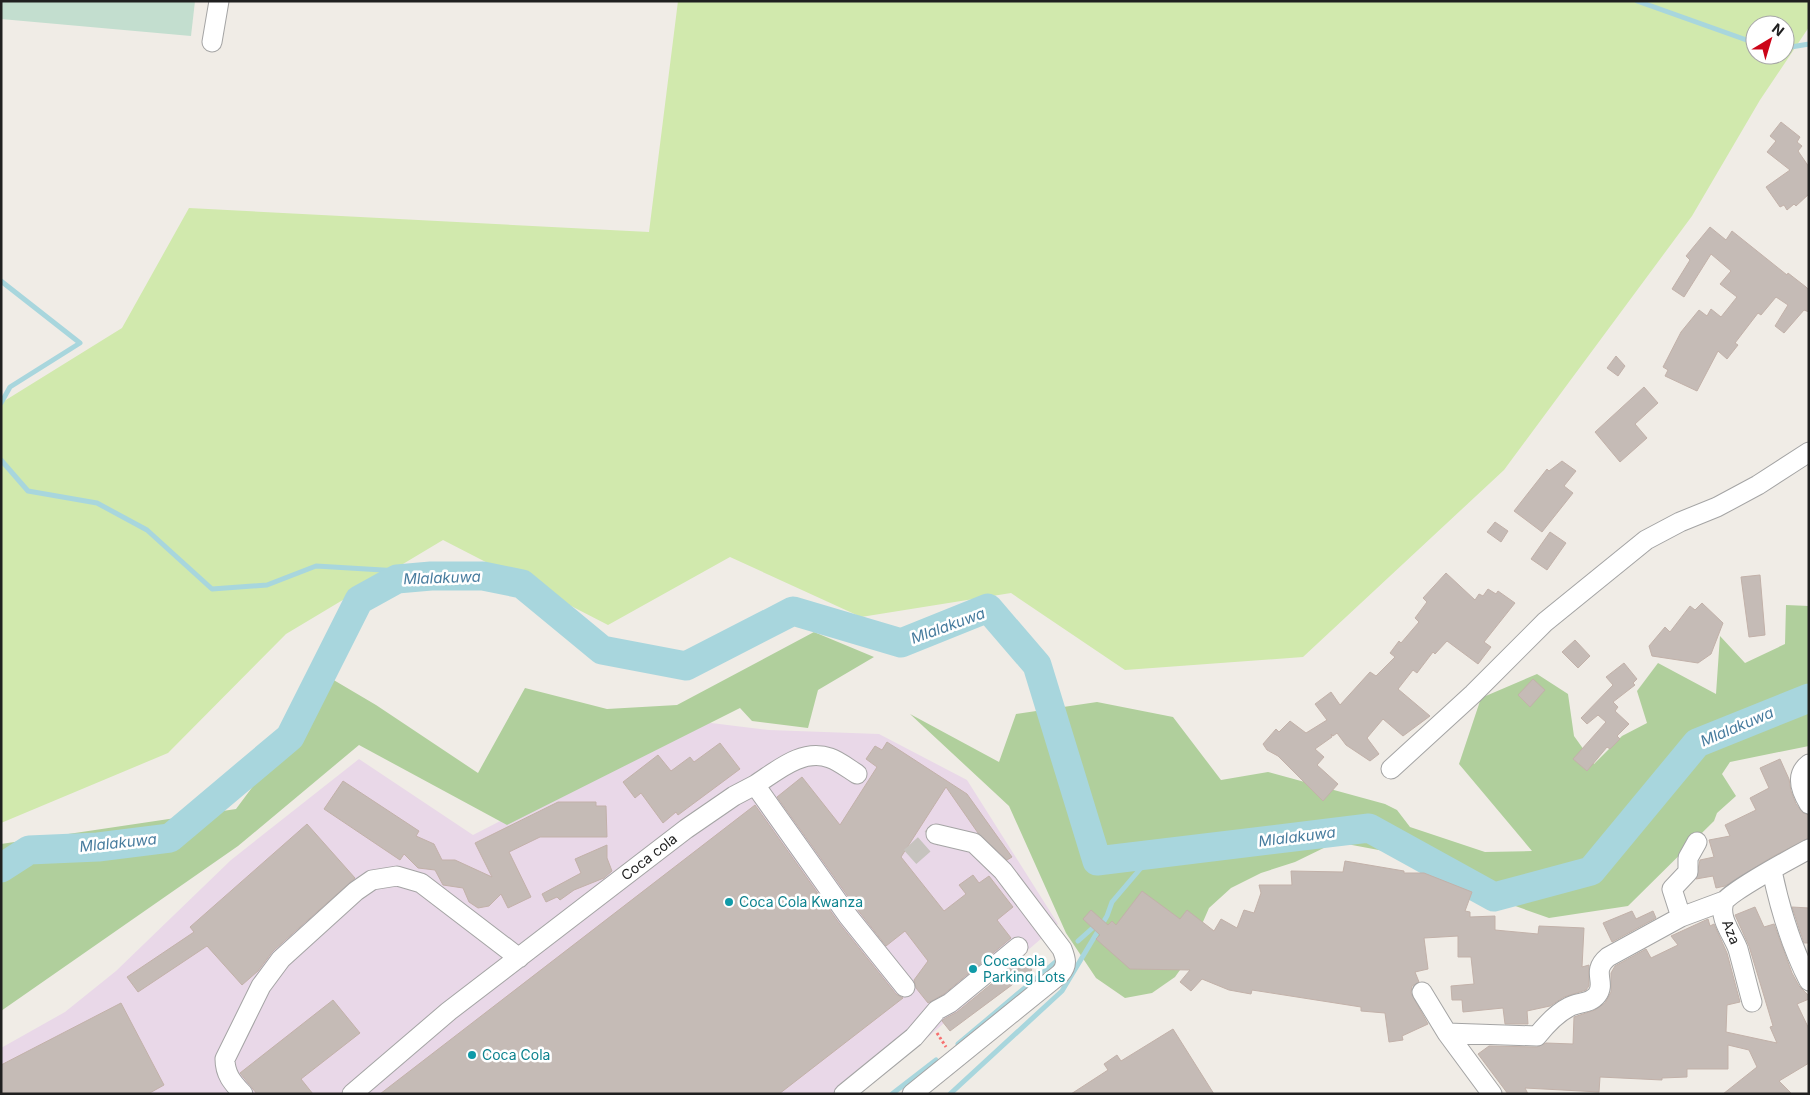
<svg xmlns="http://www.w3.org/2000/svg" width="1810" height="1095" viewBox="0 0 1810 1095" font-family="Inter,sans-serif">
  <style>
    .industrial { fill: #e9d8e8 }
    .grass { fill: #d1e9ad; fill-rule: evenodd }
    .forest { fill: #b0cf9c }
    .wetland { fill: #c3decf }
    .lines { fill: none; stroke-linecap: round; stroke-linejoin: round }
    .stream { stroke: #a8d6dd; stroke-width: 5 }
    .river { stroke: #a8d6dd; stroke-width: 29 }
    .building { fill: #c5bbb6; stroke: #c2b1a9 }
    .minor-tunnel { stroke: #c6c3be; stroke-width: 19; stroke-dasharray: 19 9; stroke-linecap: butt }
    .minor-casing { stroke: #a4a4a4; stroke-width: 21 }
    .path { stroke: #f77070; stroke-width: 3; stroke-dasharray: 2.5 2.5; stroke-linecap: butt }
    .minor { stroke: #fff; stroke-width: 19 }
    .culture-dot { fill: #0f9aa8; stroke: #fff; stroke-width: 2 }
    .labels { text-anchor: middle; stroke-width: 5; stroke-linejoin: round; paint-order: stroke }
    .street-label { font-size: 14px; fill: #202020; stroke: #fff }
    .culture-label { font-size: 14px; fill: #0d838f; stroke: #fff; text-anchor: start }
    .water-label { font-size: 15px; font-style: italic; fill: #477c9e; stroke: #fff }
  </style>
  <rect width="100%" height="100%" fill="#f0ece6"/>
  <path class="industrial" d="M695,721L769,730L879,734L967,780L1058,924L920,1044L853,1094H1V1048L65,1012L116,971L231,860L359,759L473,835Z"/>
  <path class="grass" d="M678,1H1809V27L1760,100L1692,216L1504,470L1303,657L1125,670L1011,593L861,617L730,557L608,625L443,540L286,634L168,753L1,823V403L122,328L189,208L649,232ZM1755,25H1785V55H1755Z"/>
  <path class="forest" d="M1786,605L1809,606V746L1730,762L1722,774L1736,796L1717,813L1714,821L1628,906L1549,918L1501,901L1485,899L1461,881L1423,863L1384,851L1336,842L1295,862L1261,873L1231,888L1209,908L1185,963L1175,977L1152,993L1125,998L1096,978L1066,933L1009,806L910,714L999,762L1016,714L1097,702L1173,717L1221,780L1268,772L1385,804L1397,810L1410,827L1485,852L1532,851L1459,764L1481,698L1537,674L1568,694L1574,736L1594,764L1622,736L1647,723L1637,691L1658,663L1716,694L1720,636L1745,663L1785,644Z
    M814,632L874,657L818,690L808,728L752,721L740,708L507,825L359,745L238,846L1,1011V844L236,809L290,737L315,669L376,705L478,773L525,688L607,709L677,705Z"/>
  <path class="wetland" d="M1,1H195L191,36L1,19Z"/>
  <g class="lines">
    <path class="stream" d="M1637,1L1755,43
      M1785,48L1809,44
      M1,281L80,343L10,387L1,403
      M1,460L28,491L97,503L147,530L212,589L267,585L316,566L483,576
      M1078,941L1096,925
      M958,1044L1058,960
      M892,1094L936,1060
      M950,1094L1062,991L1107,916L1112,902L1152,855"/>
    <path class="river" d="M1,868L29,850L98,847L170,838L290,737L359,600L397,579L431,576H483L522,584L602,650L686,666L793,611L901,643L988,608L1037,665L1097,861L1369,828L1494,897L1591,871L1697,743L1809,698"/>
  </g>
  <path class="building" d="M1781,122L1800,137L1797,142L1802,146L1798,151L1809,167V194L1796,206L1794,204L1787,210L1784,205L1780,207L1766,187L1790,170L1767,152L1776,141L1770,136Z
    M1710,227L1726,240L1732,231L1787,275L1788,273L1806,287L1809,290V312L1804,310L1784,333L1775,326L1788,305L1776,297L1761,315L1758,313L1735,343L1738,345L1727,359L1718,351L1697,391L1665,376L1668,370L1663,367L1681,332L1699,310L1707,316L1711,309L1721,317L1737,297L1720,284L1731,271L1711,254L1684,297L1672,289L1690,260L1686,256Z
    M1616,356L1625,366L1618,376L1607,368Z
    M1644,387L1658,403L1635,424L1647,438L1620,462L1595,432Z
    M1562,461L1576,471L1564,486L1573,493L1542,532L1514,511L1547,469L1549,471L1553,468Z
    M1495,522L1508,531L1501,542L1487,532Z
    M1550,532L1566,543L1547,570L1531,559Z
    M1446,573L1475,600L1479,594L1483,596L1488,589L1496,594L1498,591L1515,603L1484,642L1491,647L1478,664L1447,641L1435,654L1433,652L1417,673L1413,670L1398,689L1430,716L1403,736L1383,719L1367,738L1379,754L1370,761L1346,745L1337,733L1333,736L1331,734L1332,737L1315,749L1324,757L1317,765L1338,784L1323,801L1278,756L1267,750L1263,744L1276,729L1279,732L1290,721L1306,733L1327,720L1315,704L1331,692L1340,705L1370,672L1376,676L1395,657L1390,653L1399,641L1401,643L1419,622L1415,618L1427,602L1423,598Z
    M1760,575L1765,635L1749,637L1741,577Z
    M1702,603L1723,623L1711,654L1698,663L1652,656L1649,646L1665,627L1670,632L1690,606L1695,610Z
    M1575,640L1590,656L1578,668L1562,652Z
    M1624,663L1637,679L1633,683L1635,685L1613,702L1618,707L1615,711L1629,724L1617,736L1620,739L1610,749L1607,747L1587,771L1573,759L1606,722L1598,715L1587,724L1581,718L1613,685L1606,677Z
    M1533,679L1545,690L1530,707L1518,695Z
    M887,742L967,794L1012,857L1007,860L978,833L946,787L901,857L944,911L966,894L959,885L973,875L979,883L989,876L1013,907L997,920L1011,938L944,994L928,1003L916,988L914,980L928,961L905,931L886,946L857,909L777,797L802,777L840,825L877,767L866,759L875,746L882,750Z
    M720,743L740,769L678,815L676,812L663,823L641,793L635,798L623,782L658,755L671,771L690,757L694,762Z
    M1780,759L1789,779L1791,791L1796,804L1803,813L1809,815V838L1772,857L1725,886L1716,888L1713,876L1696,879L1700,860L1714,857L1709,840L1730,836L1725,825L1756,810L1750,798L1769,788L1760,768Z
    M343,781L419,831L416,836L434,844L442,860H455L492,877L475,843L558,802H596V806H606L607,837H540L509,852L531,897L508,908L501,894L489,906L478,908L469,902L463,888L443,885L435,870L418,868L404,854L400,860L324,809Z
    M755,805L839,923L896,994L903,998L779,1094H380Z
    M307,824L355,878L273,951L258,971L242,985L207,946L138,992L127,977L194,932L190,927Z
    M607,845V858L612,871L604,878L574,890L560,900L557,897L546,902L542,894L581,873L575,859Z
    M1345,861L1404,871V873H1424L1472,892L1465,911L1470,912V917L1495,916V930L1538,934L1539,926L1584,928L1582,967L1589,965V986L1586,990L1564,997L1550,1006L1527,1011L1528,1024H1505L1503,1008L1463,1012L1462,1000H1452L1451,986L1474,984L1471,957H1458V936L1424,938L1428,969L1415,972L1419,982L1412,986L1411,993L1428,1024L1402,1036L1403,1040L1389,1042L1385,1013L1361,1011V1007L1252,990L1251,994L1229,990L1202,979L1191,991L1180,982L1190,970L1130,969L1096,939L1100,935L1083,919L1091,910L1108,925L1112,921L1116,925L1142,891L1180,919L1187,910L1214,931L1221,919L1237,928L1244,910L1254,913L1261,893L1259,885H1292L1291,871L1343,872Z
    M1755,907L1764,927L1774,924L1792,973L1799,986L1809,996V999L1797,1004L1809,1029V1063L1779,1081L1792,1094H1723L1757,1067L1749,1050L1728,1045V1069H1687V1077L1662,1078V1080L1600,1077L1599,1092L1525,1088L1528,1094H1508L1478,1054L1489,1046L1537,1047L1546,1043L1573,1044L1574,1017L1595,1010L1605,1003L1611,992V973L1615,966L1646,949L1651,958L1678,945L1671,936L1708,919L1710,926L1714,924L1727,953L1740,1002L1727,1005L1726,1032L1777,1043L1770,1027L1773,1026L1749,946L1735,915Z
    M1792,907L1809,908V943H1804Z
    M1632,911L1636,919L1653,911L1656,918L1612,942L1603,923Z
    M1023,958L1032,970L950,1031L942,1021L944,1019L957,1012Z
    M333,1000L360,1033L301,1079L313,1094H257L240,1073Z
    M121,1003L164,1085L148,1094H1V1065Z
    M1173,1029L1214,1094H1071L1108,1070L1104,1064L1117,1055L1121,1061Z"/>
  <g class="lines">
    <path class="minor-tunnel" d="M910,857L936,834"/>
    <defs>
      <path id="minor" d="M212,42L219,1
        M1809,764C1795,775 1801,791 1809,804
        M1391,769L1473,694L1545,622L1646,540L1680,522L1717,507L1758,485L1809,452
        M755,785C777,771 802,748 830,758C839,761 849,769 857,774
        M1772,871C1780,909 1791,946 1809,981
        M1681,917L1672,889L1688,872V858L1697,842
        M1422,992L1447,1033L1492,1094
        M1752,1002C1747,984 1743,967 1738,949C1733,935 1718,918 1724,902C1727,893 1796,856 1809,849
        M1447,1033L1537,1036C1545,1026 1557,1013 1569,1007C1578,1002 1590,1004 1597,995C1607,982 1590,972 1608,957L1681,917L1724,901
        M243,1094C233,1083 225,1075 225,1059L261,986L281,959L356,891L372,880L397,876L421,883L519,958
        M352,1094L449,1011L686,829L734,796L755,785L848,916L905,987
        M844,1094L914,1037L937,1010L950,1003L1018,947
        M912,1094L1060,974C1068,965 1066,959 1062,949L1003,871L974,843L936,834"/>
    </defs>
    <use href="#minor" class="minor-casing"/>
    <path class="path" d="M937,1033L946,1047"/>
    <use href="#minor" class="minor"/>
  </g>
  <g class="culture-dot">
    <circle cx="729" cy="902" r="5"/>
    <circle cx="973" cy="969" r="5"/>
    <circle cx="472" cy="1055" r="5"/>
  </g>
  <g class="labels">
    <g class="street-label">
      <text transform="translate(649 857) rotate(-38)" y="5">Coca cola</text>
      <text transform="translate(1731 932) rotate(68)" y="5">Aza</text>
    </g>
    <g class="culture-label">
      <text x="739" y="907">Coca Cola Kwanza</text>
      <text x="983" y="966">Cocacola<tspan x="983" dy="16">Parking Lots</tspan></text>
      <text x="482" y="1060">Coca Cola</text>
    </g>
    <g class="water-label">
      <text transform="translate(442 578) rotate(-2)" y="5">Mlalakuwa</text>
      <text transform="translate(948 626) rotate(-20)" y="5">Mlalakuwa</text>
      <text transform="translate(1737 727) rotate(-23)" y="5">Mlalakuwa</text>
      <text transform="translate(1297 837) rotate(-7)" y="5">Mlalakuwa</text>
      <text transform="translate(118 843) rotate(-6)" y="5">Mlalakuwa</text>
    </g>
  </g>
  <rect width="1810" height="1095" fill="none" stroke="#202020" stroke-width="5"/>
  <g transform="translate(1770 40) rotate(38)"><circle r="24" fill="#ffffff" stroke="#a6a6a6"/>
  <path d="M0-4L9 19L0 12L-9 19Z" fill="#cc0418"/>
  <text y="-8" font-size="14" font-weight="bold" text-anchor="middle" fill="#202020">N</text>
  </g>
</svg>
